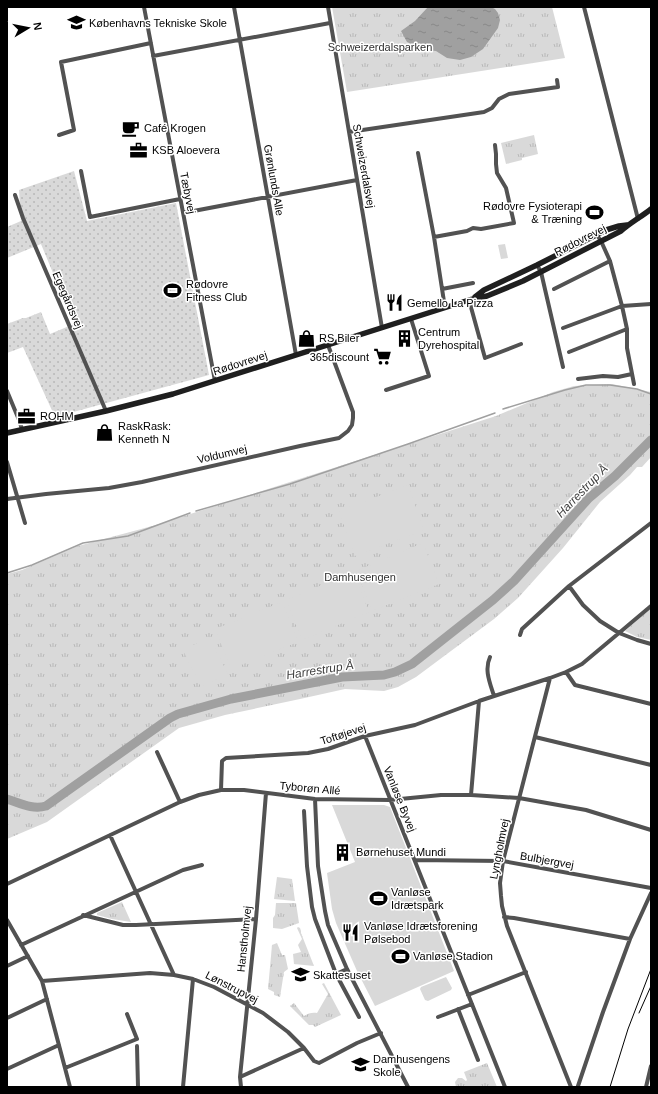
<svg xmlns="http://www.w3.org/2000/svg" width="658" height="1094" viewBox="0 0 658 1094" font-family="Arial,sans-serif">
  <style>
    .grass { fill: url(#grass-dots) }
    .park { fill: url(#park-tufts) }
    .pitch { fill: #d9d9d9 }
    .water { fill: url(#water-ripples) }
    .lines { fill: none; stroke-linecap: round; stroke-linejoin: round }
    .stream { stroke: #a0a0a0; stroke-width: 1.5 }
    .river { stroke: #a0a0a0; stroke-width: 9 }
    .street { stroke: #525252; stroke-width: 4 }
    .secondary { stroke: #1f1f1f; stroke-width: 5.5 }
    .tram { stroke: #000; stroke-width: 1 }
    .labels { text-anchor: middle; stroke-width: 3; stroke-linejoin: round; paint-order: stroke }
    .poi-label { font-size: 11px; fill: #000; stroke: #fff; text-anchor: start }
    .park-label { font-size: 11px; fill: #303030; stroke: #fff }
    .street-label { font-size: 11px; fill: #000; stroke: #fff }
    .water-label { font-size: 12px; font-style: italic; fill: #414141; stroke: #fff }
  </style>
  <defs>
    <pattern id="grass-dots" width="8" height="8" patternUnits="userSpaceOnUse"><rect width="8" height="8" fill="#d9d9d9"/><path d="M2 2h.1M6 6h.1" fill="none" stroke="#b8b8b8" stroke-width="1.8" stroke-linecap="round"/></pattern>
    <pattern id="park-tufts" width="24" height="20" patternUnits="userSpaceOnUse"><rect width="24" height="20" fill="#d9d9d9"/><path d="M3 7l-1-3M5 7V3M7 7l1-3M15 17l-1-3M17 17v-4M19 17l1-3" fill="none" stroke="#b8b8b8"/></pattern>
    <pattern id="water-ripples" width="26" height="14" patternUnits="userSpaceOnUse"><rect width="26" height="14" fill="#a0a0a0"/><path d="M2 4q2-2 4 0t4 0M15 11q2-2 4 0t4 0" fill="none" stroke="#888"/></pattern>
  </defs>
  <rect width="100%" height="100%" fill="#fff"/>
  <path class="grass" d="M74,171L87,221L176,203L209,375L55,417L23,347L7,353V324L23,318H26L41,312L50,334L74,324L41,244L7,258V227L21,221L19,190Z"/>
  <path class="park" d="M332,7H552L565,58L347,92Z
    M534,135L538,154L522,158V160L506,164L501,143Z
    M612,384L651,392V457L642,467H637L630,475L600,502L563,548L518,598L494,619L416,677L398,687L384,691L345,689L300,699L225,715L179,728L47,822L7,839V574L22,570L78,546L156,525L496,416L553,392L574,386Z
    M651,608V640L637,637L625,631Z
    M277,877L292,879L295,901L274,899Z
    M122,902L131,922L112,919L97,915V913Z
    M276,903H296L299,923L282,929L273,928V918L275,915Z
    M298,927L300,928L301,931V933L314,966L294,964L293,954L301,952L298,945L302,939L297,928Z
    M277,943L282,955H285L288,969L284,972L280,997L274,995V992L268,989L272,945Z
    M324,983L341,1015L315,1027L313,1025H309L290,1006L294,1003L304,1016C308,1013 313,1012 317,1013L328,994L322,984Z
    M487,1063L497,1087H456L455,1082L458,1078H462L466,1081L467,1080L464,1072Z"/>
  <path class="pitch" d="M505,244L508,258L501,259L498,245Z
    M408,485L424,530L355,556L339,511Z
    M423,543L439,584L372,611L356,571Z
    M353,572L369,612L302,640L286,600Z
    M282,602L298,642L231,669L215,629Z
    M209,637L228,674L201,687L183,650Z
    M332,805H384L390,807L454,971L375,1006L357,971L336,923L332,909L327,873L355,862Z
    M446,977L452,988L451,990L428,1001L425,1000L420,989L421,987Z"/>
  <path class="water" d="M428,7H491L495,9L498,13L500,20L498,28L483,49L471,57L460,60L447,58L436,51L425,50L407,42L401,31L415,21Z"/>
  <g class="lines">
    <path class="stream" d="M503,409L565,390L586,385H610L637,389L651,394
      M196,511L290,484L408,444L495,413
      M7,573L32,565L83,543L128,536L190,513"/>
    <path class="river" d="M7,799C20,803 32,810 46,806L170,718L178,714L231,699L342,677L384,675L395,672L412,664L493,600L514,581L589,498L615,476L651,440"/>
    <path class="street" d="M144,7L215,381
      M234,7L296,355
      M328,7L382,328
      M584,7L638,219
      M153,56L330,23
      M349,132L484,112L492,108L499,99L509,94L558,87L557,80
      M59,135L74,130L61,62L151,43
      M418,153L434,237L445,308
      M81,171L90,217L180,199
      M15,195L23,218L106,411
      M183,213L357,180
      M597,235L601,241L610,261L622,306L627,329V348L634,384
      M434,237L467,231L473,228L481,229L514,223L506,188L497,173L496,164V154L495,145
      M537,265L541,272L563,367
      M442,289L473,283
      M554,289L610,261
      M469,300L485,358L521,344
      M563,328L622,306L651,304
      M569,352L627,329
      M578,379L603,376L618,377L632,374
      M386,390L429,376L411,319
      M7,391L19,420L22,429
      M7,462L25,523
      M7,499L46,494L109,488L142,482L300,446L339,438L348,431L352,425L353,418V412L328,345
      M651,606L619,633L637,640L651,644
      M520,635L522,629L569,586L651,523
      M490,657C484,670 490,683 494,696
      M566,672L575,685L651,704
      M550,678L503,861L500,883L501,896L502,906L507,926L571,1087
      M365,736L505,1087
      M535,737L651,765
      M157,752L180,802
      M221,790L222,761L226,758L308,753L328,749L365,736L415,725L479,701L550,678L566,672L582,664L619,633L600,621L583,605L569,586
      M471,795L479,701
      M315,799L318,866L325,911L328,925L347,969L408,1087
      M304,811L307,866L312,907L315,919L336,974L359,1017
      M110,835L174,975
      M415,860L503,861L651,888
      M7,884L180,802L199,795L221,790H244L315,799L390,800L441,795H471L519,798L586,810L651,830
      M83,915L123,925H136L256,919
      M504,917L514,918L630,939
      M7,920L42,981L70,1087
      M21,945L183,870L202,865
      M7,966L28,956
      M336,974L347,969
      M42,981L150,973L174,975L193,979L214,987L263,1013L288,1032L304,1048L314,1061L319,1063L357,1043L381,1033
      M468,995L526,972
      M458,1009L478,1060
      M438,1017L472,1004
      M7,1018L47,999
      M137,1046L138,1087
      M65,1068L137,1039L127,1014
      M7,1069L59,1045
      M240,1077L304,1048
      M578,1086L603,1012L630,939L651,893
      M183,1087L193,979
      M241,1087L240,1077L256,919L266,793
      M646,1087L651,1066"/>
    <path class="secondary" d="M475,297L484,290L537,265L606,230L619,226L627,225
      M7,433L106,411L173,394L469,300L487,296L523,281L621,231C630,223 641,217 651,209"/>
    <path class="tram" d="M639,1013L651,986
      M610,1087L628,1029L651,969"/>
  </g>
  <defs>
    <symbol id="university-bare" viewBox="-9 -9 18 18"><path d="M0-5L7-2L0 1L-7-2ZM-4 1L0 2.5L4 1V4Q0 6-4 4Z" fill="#000" stroke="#fff" stroke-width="2.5" paint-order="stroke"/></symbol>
    <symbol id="cafe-bare" viewBox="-9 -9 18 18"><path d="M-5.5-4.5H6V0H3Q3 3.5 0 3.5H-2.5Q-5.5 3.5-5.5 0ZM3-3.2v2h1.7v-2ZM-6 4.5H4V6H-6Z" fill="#000" stroke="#fff" stroke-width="2.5" paint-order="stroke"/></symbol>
    <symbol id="office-bare" viewBox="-9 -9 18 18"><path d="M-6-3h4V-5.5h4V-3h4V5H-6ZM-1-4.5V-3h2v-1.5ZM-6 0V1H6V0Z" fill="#000" stroke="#fff" stroke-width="2.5" paint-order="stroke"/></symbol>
    <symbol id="stadium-bare" viewBox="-9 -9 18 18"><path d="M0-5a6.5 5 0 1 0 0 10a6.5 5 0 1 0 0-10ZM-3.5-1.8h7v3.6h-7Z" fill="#000" stroke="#fff" stroke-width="2.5" paint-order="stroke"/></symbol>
    <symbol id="restaurant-bare" viewBox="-9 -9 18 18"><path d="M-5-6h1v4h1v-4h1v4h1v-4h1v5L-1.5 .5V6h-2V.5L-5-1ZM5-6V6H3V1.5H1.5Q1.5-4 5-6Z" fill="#000" stroke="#fff" stroke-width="2.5" paint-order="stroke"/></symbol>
    <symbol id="shop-bare" viewBox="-9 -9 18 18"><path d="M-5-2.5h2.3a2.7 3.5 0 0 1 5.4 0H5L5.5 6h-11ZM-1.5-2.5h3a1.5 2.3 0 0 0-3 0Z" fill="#000" stroke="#fff" stroke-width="2.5" paint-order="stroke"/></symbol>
    <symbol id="building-bare" viewBox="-9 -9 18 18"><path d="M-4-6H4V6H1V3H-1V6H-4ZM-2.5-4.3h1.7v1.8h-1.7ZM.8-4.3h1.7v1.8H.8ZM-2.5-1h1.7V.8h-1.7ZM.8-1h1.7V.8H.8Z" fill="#000" stroke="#fff" stroke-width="2.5" paint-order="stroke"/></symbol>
    <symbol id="supermarket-bare" viewBox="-9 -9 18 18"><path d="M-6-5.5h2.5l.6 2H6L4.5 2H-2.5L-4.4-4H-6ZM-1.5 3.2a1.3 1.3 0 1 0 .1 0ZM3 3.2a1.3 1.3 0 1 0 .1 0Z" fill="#000" stroke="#fff" stroke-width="2.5" paint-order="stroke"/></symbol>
    <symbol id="school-bare" viewBox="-9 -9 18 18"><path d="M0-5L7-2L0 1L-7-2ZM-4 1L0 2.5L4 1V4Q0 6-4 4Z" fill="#000" stroke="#fff" stroke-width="2.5" paint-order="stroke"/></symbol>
  </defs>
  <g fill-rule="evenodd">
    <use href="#university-bare" x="64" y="10" width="25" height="25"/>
    <use href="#cafe-bare" x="118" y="116" width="25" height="25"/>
    <use href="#office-bare" x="126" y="138" width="25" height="25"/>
    <use href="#stadium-bare" x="582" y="200" width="25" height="25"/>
    <use href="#stadium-bare" x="160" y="278" width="25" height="25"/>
    <use href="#restaurant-bare" x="382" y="290" width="25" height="25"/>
    <use href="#shop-bare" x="294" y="326" width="25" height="25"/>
    <use href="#building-bare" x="392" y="326" width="25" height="25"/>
    <use href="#supermarket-bare" x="370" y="344" width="25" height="25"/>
    <use href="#office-bare" x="14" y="404" width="25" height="25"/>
    <use href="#shop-bare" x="92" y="420" width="25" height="25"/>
    <use href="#building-bare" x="330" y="840" width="25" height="25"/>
    <use href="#stadium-bare" x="366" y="886" width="25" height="25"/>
    <use href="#restaurant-bare" x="338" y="920" width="25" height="25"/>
    <use href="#stadium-bare" x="388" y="944" width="25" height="25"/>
    <use href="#school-bare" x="288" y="962" width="25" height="25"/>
    <use href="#school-bare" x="348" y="1052" width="25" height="25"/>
  </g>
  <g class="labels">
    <g class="poi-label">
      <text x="89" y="27">Københavns Tekniske Skole</text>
      <text x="144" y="132">Café Krogen</text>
      <text x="152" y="154">KSB Aloevera</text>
      <text x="582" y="210" text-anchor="end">Rødovre Fysioterapi<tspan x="582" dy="13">&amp; Træning</tspan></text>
      <text x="186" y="288">Rødovre<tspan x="186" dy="13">Fitness Club</tspan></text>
      <text x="407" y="307">Gemello La Pizza</text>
      <text x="418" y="336">Centrum<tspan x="418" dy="13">Dyrehospital</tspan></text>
      <text x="319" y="342">RS Biler</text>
      <text x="369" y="361" text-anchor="end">365discount</text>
      <text x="40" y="420">ROHM</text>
      <text x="118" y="430">RaskRask:<tspan x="118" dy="13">Kenneth N</tspan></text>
      <text x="356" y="856">Børnehuset Mundi</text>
      <text x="391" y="896">Vanløse<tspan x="391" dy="13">Idrætspark</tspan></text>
      <text x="364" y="930">Vanløse Idrætsforening<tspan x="364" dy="13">Pølsebod</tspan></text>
      <text x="413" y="960">Vanløse Stadion</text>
      <text x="313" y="979">Skattesuset</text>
      <text x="373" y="1063">Damhusengens<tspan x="373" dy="13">Skole</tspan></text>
    </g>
    <g class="park-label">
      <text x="380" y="51">Schweizerdalsparken</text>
      <text x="360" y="581">Damhusengen</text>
    </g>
    <g class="street-label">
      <text transform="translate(364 166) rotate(80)" y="4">Schweizerdalsvej</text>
      <text transform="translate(274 180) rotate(80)" y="4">Grønlunds Alle</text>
      <text transform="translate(188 193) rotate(79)" y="4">Tæbyvej</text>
      <text transform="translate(580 240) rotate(-27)" y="4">Rødovrevej</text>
      <text transform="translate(68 300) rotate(67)" y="4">Egegårdsvej</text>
      <text transform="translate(240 363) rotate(-18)" y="4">Rødovrevej</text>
      <text transform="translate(222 454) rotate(-13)" y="4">Voldumvej</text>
      <text transform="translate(343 734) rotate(-18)" y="4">Toftøjevej</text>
      <text transform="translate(310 788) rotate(5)" y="4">Tyborøn Allé</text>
      <text transform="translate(400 799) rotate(68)" y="4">Vanløse Byvej</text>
      <text transform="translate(499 849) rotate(-79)" y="4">Lyngholmvej</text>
      <text transform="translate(547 860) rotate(10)" y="4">Bulbjergvej</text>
      <text transform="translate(244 939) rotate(-84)" y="4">Hanstholmvej</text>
      <text transform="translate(232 987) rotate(27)" y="4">Lønstrupvej</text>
    </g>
    <g class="water-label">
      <text transform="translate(582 491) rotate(-46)" y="4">Harrestrup Å</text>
      <text transform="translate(320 670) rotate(-9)" y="4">Harrestrup Å</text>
    </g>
  </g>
  <rect width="658" height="1094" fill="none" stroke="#000000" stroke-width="16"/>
  <g transform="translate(28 28) rotate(80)" stroke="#ffffff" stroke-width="3" paint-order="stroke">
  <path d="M0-3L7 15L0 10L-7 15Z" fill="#000000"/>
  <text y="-6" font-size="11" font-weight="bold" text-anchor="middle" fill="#000000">N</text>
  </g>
</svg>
